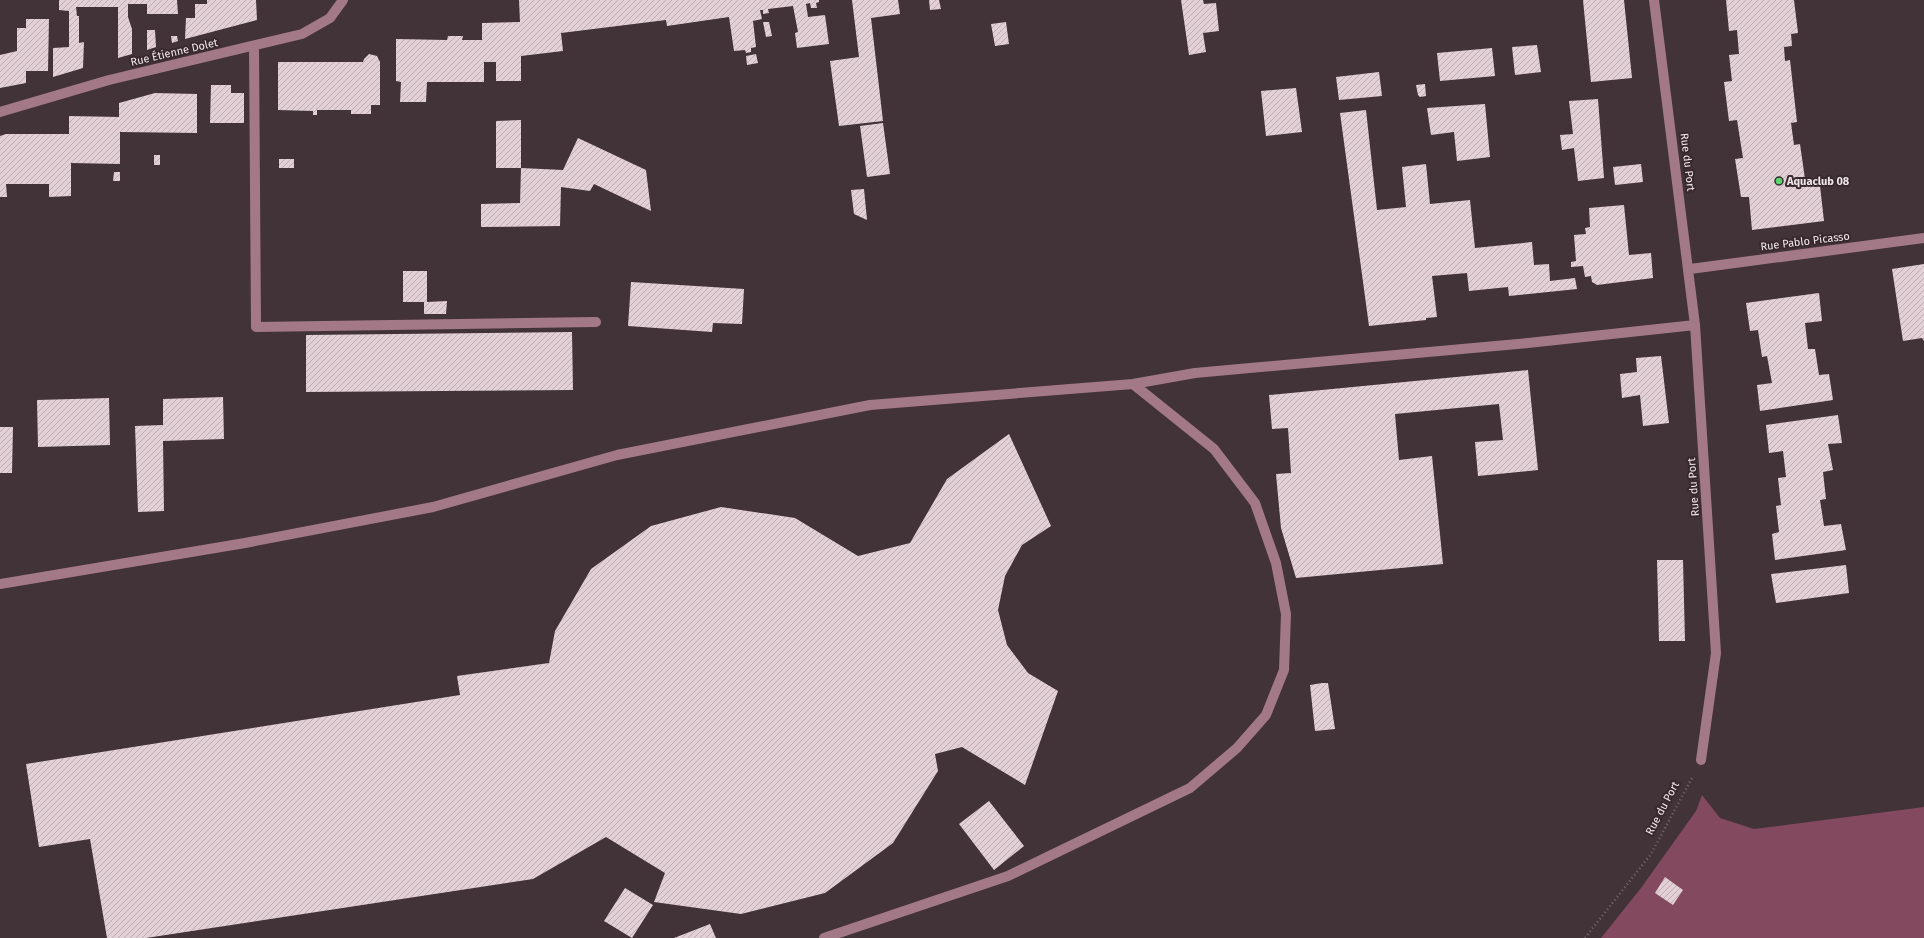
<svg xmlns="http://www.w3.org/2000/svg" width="1924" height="938" viewBox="0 0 1924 938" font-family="'Fira Sans',sans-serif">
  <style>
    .green { fill: #83495f }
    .building { fill: url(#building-hatch) }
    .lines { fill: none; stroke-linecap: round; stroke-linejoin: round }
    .path { stroke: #786a6f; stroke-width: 2.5; stroke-dasharray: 1 3; stroke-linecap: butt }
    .minor { stroke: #a37987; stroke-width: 10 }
    .poi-dot { fill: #5bd56e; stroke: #37292e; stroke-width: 1.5 }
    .labels { text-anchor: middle; stroke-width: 4; stroke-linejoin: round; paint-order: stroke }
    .street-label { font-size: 11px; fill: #f2e8eb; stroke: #37292e }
    .poi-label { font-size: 11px; font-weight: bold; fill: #f2e8eb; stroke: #37292e; text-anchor: start }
  </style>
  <defs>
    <pattern id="building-hatch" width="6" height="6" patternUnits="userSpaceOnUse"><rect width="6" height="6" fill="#e3d0d6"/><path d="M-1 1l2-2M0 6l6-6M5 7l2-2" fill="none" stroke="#bcaeb2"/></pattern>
  </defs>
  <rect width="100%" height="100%" fill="#423338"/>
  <path class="green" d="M1702,795L1720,818L1754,829L1924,807V938H1601L1641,888L1696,811Z"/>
  <path class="building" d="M59,0H177L178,14H147V4H128V17L132,29V54L118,58V7H76L77,16H79V43L84,42L83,68L53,77V48L69,47V11L59,10Z
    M207,0H256L257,20L185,39L186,18H195V4H207Z
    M519,0H819V2L816,3L817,8H811L810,3L806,4L808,17L825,15L829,44L797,48L795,33L798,32L793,6L768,9L769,13L763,14V10H760L762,19L753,21L756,47L751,48V52L746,53L745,50L734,51L729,17L667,26L666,20L561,33L563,51L521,56V81H496V62H484V82H427L426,102H400L401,82L396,81V39L447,40L448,36H463L462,40H482V23L520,22Z
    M852,0H898L900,14L871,18L883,121L839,126L830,61L859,57Z
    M929,0H939L941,9L930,10Z
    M1181,0H1203L1204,4L1216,3L1219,31L1203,33L1206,52L1189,55Z
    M1583,0H1624L1632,78L1591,82Z
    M1726,0H1794L1798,33L1791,34L1792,46L1784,47L1785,61L1790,60L1797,122L1791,123L1794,145L1800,144L1805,179L1819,177L1824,221L1752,230L1749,197H1741L1735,159L1743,158L1737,120L1729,121L1724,82L1732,81L1729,55L1739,54L1737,30L1729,31Z
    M26,19H49L48,71H26V83L0,88V55L17,51V28H26Z
    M763,22H769L772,36L766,37Z
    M1006,22L1009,44L995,46L991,24Z
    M147,30H155L156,47L147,50Z
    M171,36H177L178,41L172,43Z
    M1537,45L1541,72L1515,75L1512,47Z
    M1492,48L1495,76L1440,81L1437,53Z
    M369,54L377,56L380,62V105H371V114H351V110H317V115H313V111L278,110V62H363L364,59Z
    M756,54L758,63L747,65L746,56Z
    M1379,72L1382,96L1339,100L1336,77Z
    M1425,84L1426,96L1420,97L1418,95L1416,85Z
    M211,85H231V93H244V123H210Z
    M1296,88L1302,132L1266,136L1261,91Z
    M155,93L197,94V133L120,132V164L71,163V196L49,197V184H6L7,197H0V136L6,134H69V116L119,117V103Z
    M1598,99L1604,178L1578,181L1574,148L1562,150L1560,135L1573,134L1569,101Z
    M1485,104L1490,157L1457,161L1454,132L1431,135L1427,108Z
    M1366,110L1377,210L1406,207L1402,167L1426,164L1430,204L1470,200L1475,248L1532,242L1534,265L1549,264L1550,281L1575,278L1577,289L1509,296L1508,287L1469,291L1467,273L1432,276L1437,317L1426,318V320L1369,326L1340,113Z
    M521,120V168H496V121Z
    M883,123L890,174L867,177L860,126Z
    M578,138L646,170L651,211L594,184L590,191L561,187L560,226L481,227V204L520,203L521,168L563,170Z
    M154,155H160V165H154Z
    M279,159H294V168H279Z
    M1641,164L1643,182L1615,185L1613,167Z
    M114,172H120V181H113Z
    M864,189L867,220L854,214L851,190Z
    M1624,205L1629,255L1651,253L1653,278L1597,285L1592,282L1591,276L1585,277L1583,266L1571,267V262L1576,261L1574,235L1586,234L1585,228L1590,227L1589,208Z
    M1924,264V341L1922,338L1903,341L1892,269Z
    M403,271H427V302L447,301L446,314H424V302H403Z
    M631,282L744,289L742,324L713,323L712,332L628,326Z
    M1819,293L1822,321L1805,323L1808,349H1815L1819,375L1829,374L1833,400L1760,411L1757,385L1772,383L1767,356L1762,357L1758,330L1750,331L1746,303Z
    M572,332L573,390L306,392V335Z
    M1661,356L1669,423L1643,426L1640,395L1622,398L1620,374L1637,372L1636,358Z
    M1528,370L1538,470L1478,476L1475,442L1503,440L1499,404L1395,414L1399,460L1432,456L1443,564L1296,578L1281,528L1276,474L1291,473L1288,428L1272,429L1269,395Z
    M223,397L224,439L163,441L164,511L138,512L135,426L163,425V399Z
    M109,398L110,445L38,447L37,400Z
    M1838,415L1842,443L1828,444L1833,470L1823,472L1826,499L1820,500L1824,526L1841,524L1846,550L1775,560L1772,534L1779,532L1776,506L1781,505L1778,478L1786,477L1783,451L1769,453L1766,425Z
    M0,427H13L12,473H0Z
    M1009,434L1051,526L1022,545L1005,576L998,610L1007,645L1028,673L1058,691L1025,785L962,747L935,754L938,771L893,843L825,893L741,914L654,902L665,873L606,837L533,879L146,938H107L90,839L39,847L26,764L460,695L457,676L549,663L555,631L591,569L651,526L721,507L795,518L858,556L910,543L947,479Z
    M1657,560H1683L1685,641H1659Z
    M1846,565L1849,593L1776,603L1771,574Z
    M1322,683H1328L1335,729L1315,731L1310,685Z
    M989,801L1024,846L994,870L959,824Z
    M1665,877L1683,890L1673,905L1655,893Z
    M625,888L653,905L632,938L604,921Z
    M710,924L716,938H674Z"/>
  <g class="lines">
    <path class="path" d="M1585,938L1651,854L1692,778"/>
    <path class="minor" d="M1654,0L1695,325L1716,653L1701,760
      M254,46L256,327L596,322
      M0,112L109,80L302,34L330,18L343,0
      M1690,269L1924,238
      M0,584L245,543L433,507L617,455L870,405L1133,384L1195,373L1528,343L1695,325
      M824,938L1008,876L1190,788L1237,748L1266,715L1284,670L1286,614L1276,563L1255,503L1214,449L1133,384"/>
  </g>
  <circle class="poi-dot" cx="1779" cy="181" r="4"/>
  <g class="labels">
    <g class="street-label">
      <text transform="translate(174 52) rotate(-13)" y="4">Rue Étienne Dolet</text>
      <text transform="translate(1688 162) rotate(83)" y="4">Rue du Port</text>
      <text transform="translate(1805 241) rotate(-7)" y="4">Rue Pablo Picasso</text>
      <text transform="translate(1693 487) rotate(-94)" y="4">Rue du Port</text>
      <text transform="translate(1662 808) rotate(-62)" y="4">Rue du Port</text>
    </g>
    <g class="poi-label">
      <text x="1787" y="185">Aquaclub 08</text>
    </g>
  </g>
</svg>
